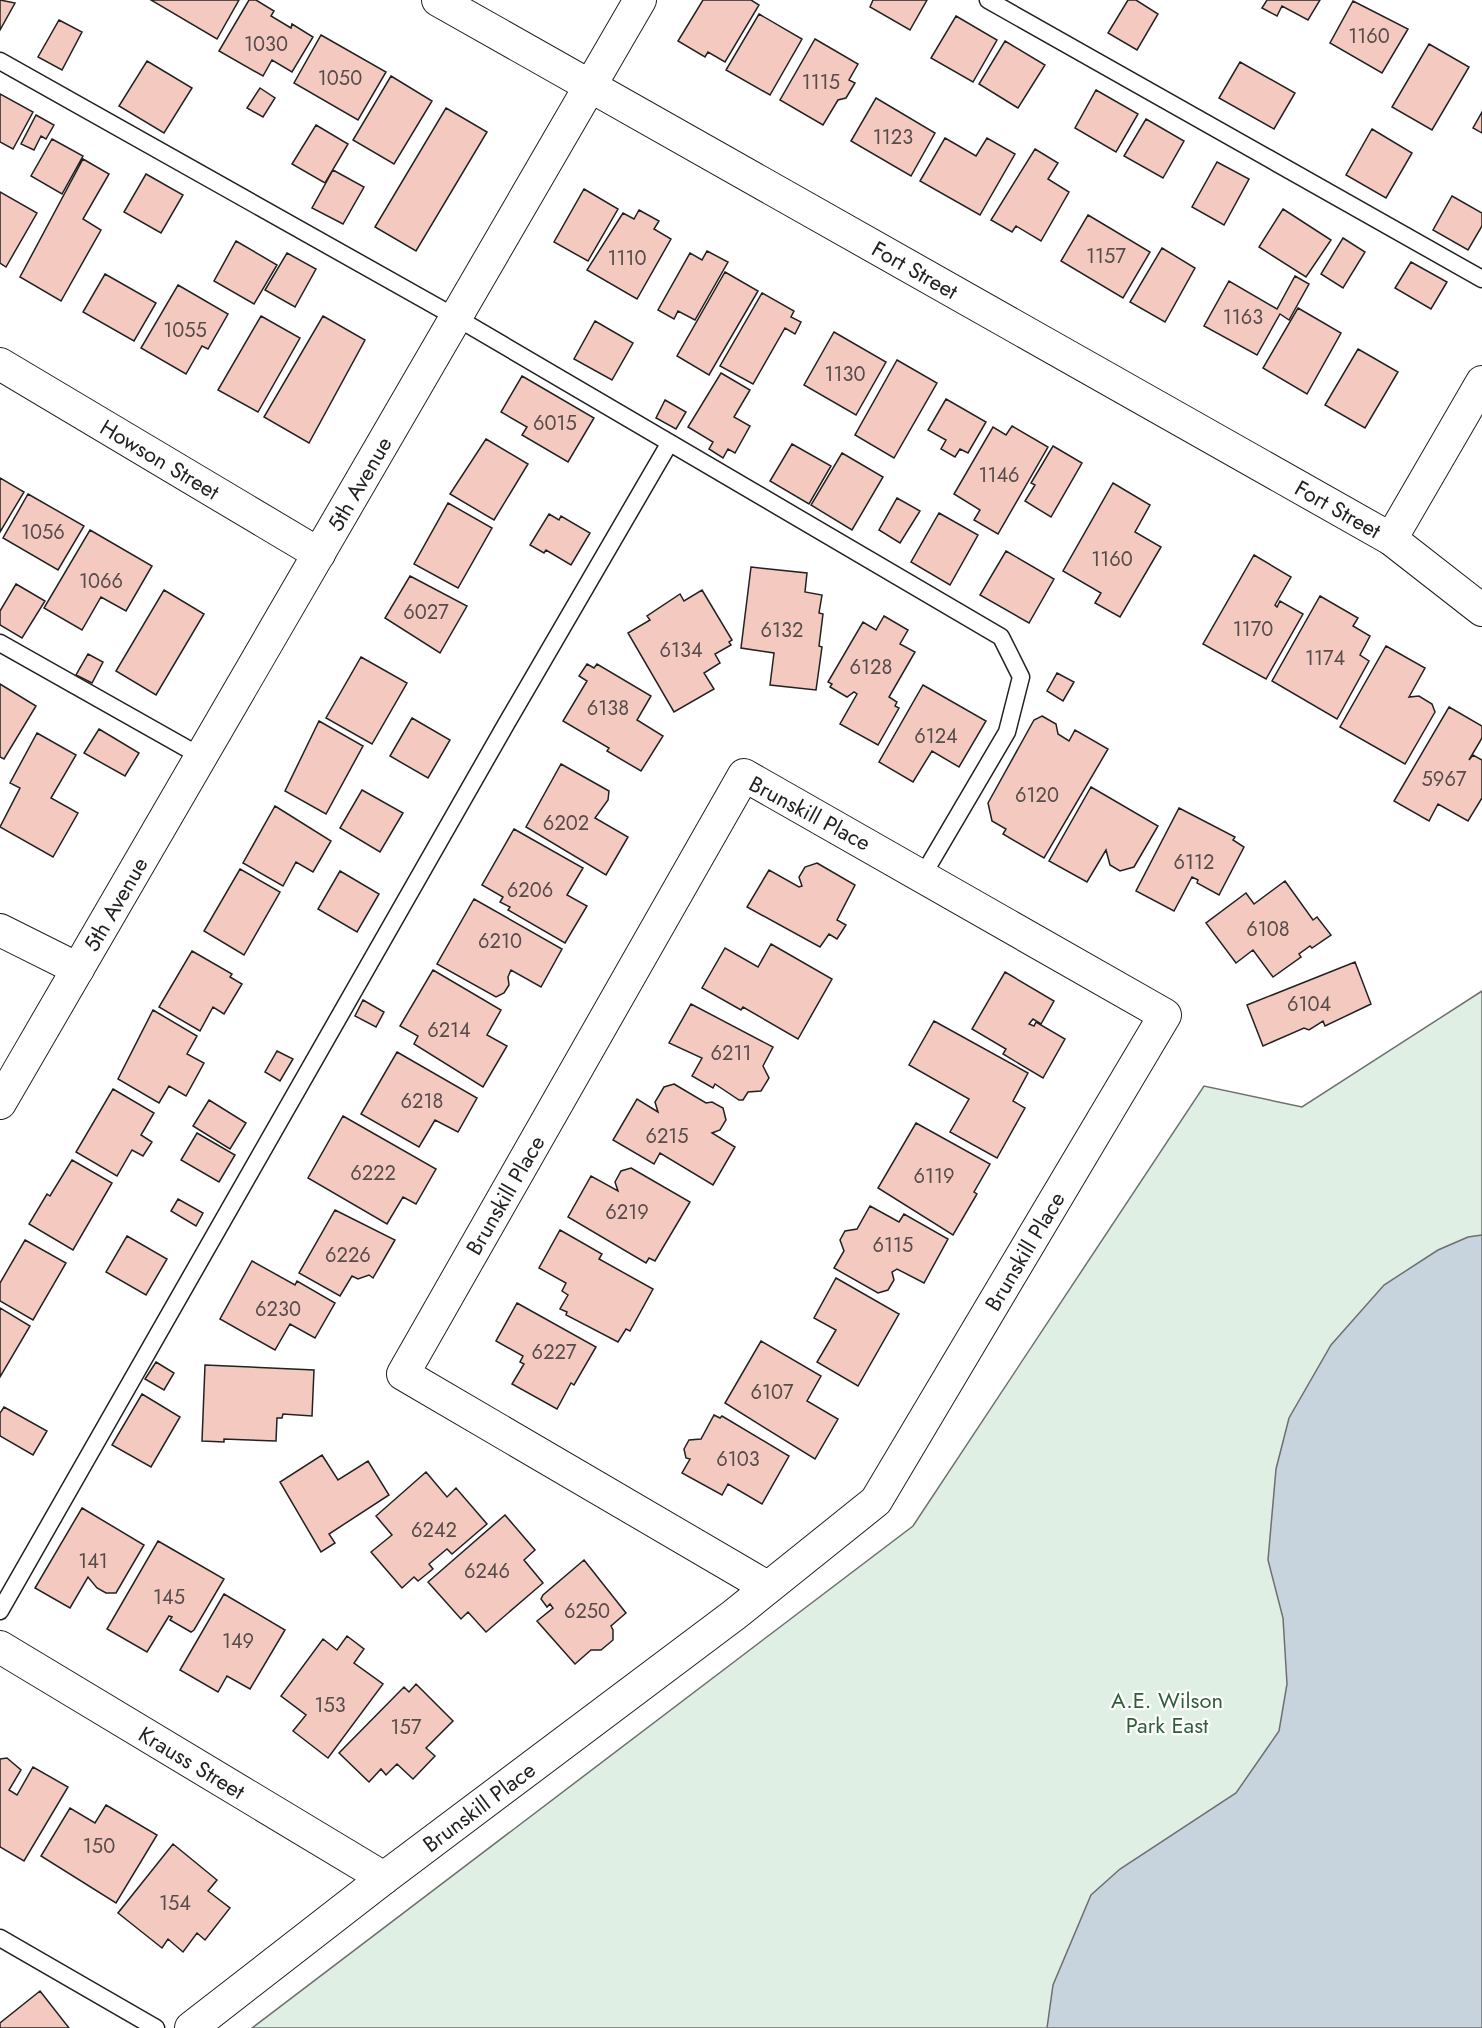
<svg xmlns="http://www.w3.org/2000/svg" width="1482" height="2028" viewBox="0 0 1482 2028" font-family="Jost,sans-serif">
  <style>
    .green { fill: #e0efe3; stroke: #6f6f6f; stroke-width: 1.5 }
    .water { fill: #c7d3dd; stroke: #6f6f6f; stroke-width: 1.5 }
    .building { fill: #f3c9c0; stroke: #222; stroke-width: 1.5 }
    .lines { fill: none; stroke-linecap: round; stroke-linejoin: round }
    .service-casing { stroke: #222; stroke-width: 19 }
    .minor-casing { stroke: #222; stroke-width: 34 }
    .service { stroke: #fff; stroke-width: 16 }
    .minor { stroke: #fff; stroke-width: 32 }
    .labels { text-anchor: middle; stroke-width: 4.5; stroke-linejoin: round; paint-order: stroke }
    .number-label { font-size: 20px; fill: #564c4a }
    .street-label { font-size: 22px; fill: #222; stroke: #fff }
    .park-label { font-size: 22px; fill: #2f5e38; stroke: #fff }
  </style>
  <rect width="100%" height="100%" fill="#fff"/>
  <path class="green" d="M1482,991V2028H252L913,1526L1204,1086L1302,1107Z"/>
  <path class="water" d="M1482,1235V2028H1047L1053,1985L1091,1895L1120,1869L1236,1793L1279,1731L1287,1684L1283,1618L1268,1560L1276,1469L1289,1418L1331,1345L1384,1285L1438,1250L1468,1237Z"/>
  <path class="building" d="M0,0L15,3L0,30Z
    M151,0H239L217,39Z
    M249,0H256L274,11L271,16L291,28L292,24L313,37L292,72L272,60L263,76L219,51Z
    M703,0H751L759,5L725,62L708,52L705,57L678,41Z
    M873,0H927L910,30L870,7Z
    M1128,0H1136L1158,14L1137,50L1108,33Z
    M1267,0H1320L1308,20L1282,6L1277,16L1262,8Z
    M1353,1L1408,29L1382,73L1330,43Z
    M759,14L802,39L770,95L726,70Z
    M956,16L997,40L973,82L931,58Z
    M59,20L82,32L62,70L38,57Z
    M321,35L386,72L358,120L294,83Z
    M815,39L858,64L849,80L855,83L846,98L838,100L823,125L780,100Z
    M1005,41L1045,65L1018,108L979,84Z
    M1429,44L1469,67L1432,130L1392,107Z
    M147,61L192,88L164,133L119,106Z
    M1240,62L1295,93L1274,129L1219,98Z
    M391,76L432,101L394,164L353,140Z
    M260,88L275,98L263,117L247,108Z
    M1096,90L1138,114L1116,152L1075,128Z
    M0,94L33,112L13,149L0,142Z
    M876,98L935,133L911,176L851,141Z
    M446,108L487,132L416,251L375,227Z
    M1482,112V133L1473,128Z
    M36,115L54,125L46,139L41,136L34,150L21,144Z
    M1146,119L1184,141L1163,178L1124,156Z
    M316,125L348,144L325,183L292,164Z
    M1372,129L1412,153L1386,198L1346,175Z
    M945,138L976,156L987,138L1015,154L980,215L920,181Z
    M52,139L83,156L62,194L31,176Z
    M1035,149L1058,163L1048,179L1069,192L1041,241L1016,226L1012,232L991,220Z
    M83,159L109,174L83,219L101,230L61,301L20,277Z
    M1217,162L1249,179L1224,225L1192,207Z
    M333,170L364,187L343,224L312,208Z
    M146,174L183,195L161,233L124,212Z
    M584,189L618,209L588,261L554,242Z
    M0,192L37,213L6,267L0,263Z
    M1452,196L1482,213V226L1468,250L1433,230Z
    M1283,209L1331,240L1306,277L1259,247Z
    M639,210L659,221L654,229L671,239L637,299L587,270L623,213L634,219Z
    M1088,215L1150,252L1123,298L1061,261Z
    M1343,238L1365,252L1343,288L1321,274Z
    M236,241L277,265L254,304L214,281Z
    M1162,248L1195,268L1165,322L1130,302Z
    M707,251L728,262L695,320L678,311L674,319L658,310L690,253L702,260Z
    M287,253L316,269L295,307L265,290Z
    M1411,262L1447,282L1431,309L1395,288Z
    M725,272L758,291L709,375L677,356Z
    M105,274L156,303L134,341L83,312Z
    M1295,276L1309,284L1289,320L1280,314L1257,355L1204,326L1229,281L1277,309Z
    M178,285L228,314L208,349L202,346L186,374L141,348Z
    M762,293L794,311L791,317L801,322L795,334L785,328L753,384L720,366Z
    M1298,308L1341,333L1307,394L1263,368Z
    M261,316L300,338L258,412L218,390Z
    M323,316L365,340L309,443L264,417Z
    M595,321L633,343L612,380L574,359Z
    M834,332L886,362L856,415L804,385Z
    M1358,349L1398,372L1365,428L1325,405Z
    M897,360L937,383L894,458L855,435Z
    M721,373L750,390L734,417L750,426L735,453L728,449L723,458L709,449L713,442L688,427Z
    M522,376L594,418L568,462L522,435L527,427L501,412Z
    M946,399L986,422L968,453L960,449L955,457L941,449L946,440L928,430Z
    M665,400L686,412L676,429L656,418Z
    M1012,426L1048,447L998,534L974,520L980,510L954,494L993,427L1006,435Z
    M486,439L528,464L494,520L450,494Z
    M792,444L831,466L809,504L770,481Z
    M1053,446L1082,463L1051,517L1025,501L1035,485L1031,483Z
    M842,453L883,477L852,530L811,505Z
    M0,478L24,492L0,532Z
    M1113,483L1150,505L1135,532L1161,547L1120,617L1095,603L1101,593L1063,571Z
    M28,494L84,526L58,570L3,538Z
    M897,498L920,511L900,543L879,530Z
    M448,503L492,528L458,588L414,564Z
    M939,513L978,535L950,585L911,562Z
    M549,514L559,520L561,516L590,533L571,565L546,550L544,553L530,545Z
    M90,530L152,566L126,611L101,597L82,630L44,608Z
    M1006,551L1054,579L1029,623L980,595Z
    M1254,555L1291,577L1275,605L1277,607L1280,601L1303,614L1266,679L1203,644Z
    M751,567L807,573L805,592L822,595L819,613L823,614L819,646L822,647L816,690L770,685L774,653L741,648Z
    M410,576L467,606L440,653L385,618Z
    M16,584L45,601L22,638L0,625V611Z
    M164,590L204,614L156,695L116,671Z
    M702,590L732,640L729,642L731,645L715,654L720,663L704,673L714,689L674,712L628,633L650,620L647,616L680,594L684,601Z
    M1320,596L1358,618L1353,626L1370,636L1360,655L1369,661L1337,719L1272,681Z
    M884,616L908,630L900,644L915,652L889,697L897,702L895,706L899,708L878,745L840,724L857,694L854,692L847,697L830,687L832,684L828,682L863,622L876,630Z
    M1386,646L1425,668L1409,697L1419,696L1432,704L1435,712L1405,764L1340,727Z
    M88,654L103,662L92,683L76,675Z
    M361,657L407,683L372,744L326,718Z
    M587,664L594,668L597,664L651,696L637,720L663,736L641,771L607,751L609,748L563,721L587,681L579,676Z
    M1057,673L1074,682L1063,701L1047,691Z
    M0,684L36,706L4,759L0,757Z
    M923,685L986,721L959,767L932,751L913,782L879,762Z
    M1449,707L1482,726V738L1469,760L1473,755L1482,760V798L1468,821L1438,804L1429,821L1394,801Z
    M1042,716L1056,724L1058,734L1069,741L1075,730L1108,749L1044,858L1003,834L1006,829L992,821L988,803L1034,720Z
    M412,718L450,740L428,778L390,756Z
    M319,721L363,746L326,814L285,791Z
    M99,729L139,753L125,776L84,753Z
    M37,733L76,755L51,798L78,813L53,857L0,827L20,788L10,783Z
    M561,764L609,791L608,800L595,818L628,837L606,875L526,827Z
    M1091,787L1158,826L1134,867L1120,871L1110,865L1106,850L1087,882L1049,861Z
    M362,790L403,813L380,852L340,828Z
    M275,806L331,841L313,872L296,862L283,886L243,863Z
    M1179,808L1235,837L1233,840L1244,847L1219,895L1197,883L1198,880L1192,877L1174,911L1136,891Z
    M514,829L583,868L567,895L587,906L565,943L508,910L510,907L500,902L503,897L482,885Z
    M817,863L855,885L837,920L846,925L837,939L829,934L820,947L747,907L769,870L799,887L802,886L799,877L805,867Z
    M240,869L280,892L244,955L204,931Z
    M340,871L379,894L357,932L318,909Z
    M1285,881L1313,920L1317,917L1331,935L1312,948L1310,946L1299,954L1301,957L1273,977L1253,950L1236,963L1206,923L1246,893L1254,904Z
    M474,899L562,949L541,987L511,970L508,977L509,985L504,993L496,997L437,964Z
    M771,944L832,979L798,1039L743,1007L741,1010L702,988L725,948L758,967Z
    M192,951L232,974L230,977L242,984L224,1014L213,1007L200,1031L159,1007Z
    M1355,962L1371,1004L1325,1026L1323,1021L1309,1030L1304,1028L1263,1046L1247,1005Z
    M433,970L501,1010L487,1035L507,1046L483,1087L414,1044L418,1036L400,1026Z
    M1005,972L1054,1001L1041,1024L1033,1019L1029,1024L1034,1026L1036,1022L1065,1039L1043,1078L1003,1054L1006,1049L972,1029Z
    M363,1000L384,1012L376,1027L355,1016Z
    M691,1004L773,1047L763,1066L769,1078L761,1091L748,1092L743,1100H739L715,1084L713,1088L692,1076L702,1058L669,1043Z
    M153,1010L197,1036L187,1054L204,1063L186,1096L169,1086L159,1103L118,1079Z
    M934,1021L1028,1073L1013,1101L1025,1108L997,1158L950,1132L969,1099L909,1065Z
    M277,1051L293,1059L280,1081L265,1072Z
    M397,1052L477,1098L458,1132L435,1120L419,1147L361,1114Z
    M674,1084L706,1103L712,1102L723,1108L726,1120L720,1130L712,1133L735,1147L713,1185L660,1153L654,1164L613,1140L637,1099L658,1112L655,1102L664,1087Z
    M113,1089L154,1113L141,1135L152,1142L143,1156L132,1150L117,1176L76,1152Z
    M209,1100L246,1123L230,1149L193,1126Z
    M343,1116L436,1169L416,1204L403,1197L387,1224L308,1178Z
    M916,1123L990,1164L974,1192L977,1194L953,1235L878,1188Z
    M197,1133L235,1155L219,1182L181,1160Z
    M72,1160L112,1183L73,1250L29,1224L47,1194L50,1196Z
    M631,1168L690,1202L655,1261L649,1258L646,1263L568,1217L591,1176L618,1191L615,1182L621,1171Z
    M178,1199L203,1213L196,1226L171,1211Z
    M870,1206L899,1222L904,1214L948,1239L924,1283L897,1269L892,1272L894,1280L888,1290L878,1293L834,1268L844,1251L840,1240L845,1231L857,1229Z
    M335,1210L395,1240L373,1278L369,1275L358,1279L352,1276L340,1296L299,1273Z
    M560,1230L602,1254L599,1259L653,1289L630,1331L626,1329L618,1342L566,1315L567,1312L560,1309L568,1295L562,1291L566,1283L539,1268Z
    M127,1236L167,1259L146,1295L106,1272Z
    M25,1240L66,1263L33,1320L0,1301V1283Z
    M252,1261L295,1285L297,1281L335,1303L315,1338L290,1324L275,1350L220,1319Z
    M836,1278L899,1314L858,1386L817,1362L836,1330L814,1318Z
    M517,1303L596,1347L574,1385L571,1383L557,1409L512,1384L524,1364L520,1362L523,1356L496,1341Z
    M0,1308L30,1326L0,1377Z
    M761,1341L821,1376L807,1401L838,1419L815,1459L725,1403Z
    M156,1362L174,1373L164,1390L145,1379Z
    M205,1365L314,1370L312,1416L283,1414L282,1418H277L276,1441L224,1439V1442L202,1441Z
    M142,1394L180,1417L151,1467L112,1445Z
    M4,1407L47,1431L33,1455L0,1436V1413Z
    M714,1415L720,1418L722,1416L789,1456L762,1504L728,1484L722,1495L682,1473L690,1459L686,1458L684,1449L689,1440L701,1439Z
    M322,1455L338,1480L368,1461L389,1495L329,1534L335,1543L321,1552L280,1482Z
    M426,1472L447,1497L456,1488L487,1524L452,1554L447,1549L429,1564L433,1569L418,1581L414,1577L402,1588L371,1552L392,1535L376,1516Z
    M82,1508L144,1545L116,1593H106L97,1588L88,1577L70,1608L35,1588Z
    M505,1515L535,1550L524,1560L543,1583L486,1632L468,1612L461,1619L428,1582Z
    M158,1541L224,1579L194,1630L191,1632L170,1620L172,1617L169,1616L147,1652L107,1629Z
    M584,1560L626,1613L611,1626L613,1630V1640L601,1650H591L575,1664L537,1621L553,1608L550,1604L547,1607L541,1599L543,1595Z
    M224,1594L285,1630L250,1689L227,1676L218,1692L180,1670Z
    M347,1636L364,1649L354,1663L383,1684L328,1758L293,1731L306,1715L281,1696L323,1639L337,1650Z
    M416,1684L453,1721L426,1748L435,1756L413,1779L397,1764L386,1775L381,1769L369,1782L339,1753L404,1687L409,1692Z
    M7,1758L21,1770L9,1790L17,1795L33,1767L68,1787L24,1861L0,1847V1759Z
    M106,1805L157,1835L116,1903L41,1856L70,1808L95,1823Z
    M173,1844L217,1880L208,1891L230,1908L205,1940L197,1933L183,1952L168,1939L162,1948L118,1913Z
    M40,1991L69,2028H0V2023Z"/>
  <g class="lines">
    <defs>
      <path id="service" d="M988,0L1482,279
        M0,61L457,318L1001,637L1021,677L1007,732L923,875
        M0,643L202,757
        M0,1611L505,726L669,444
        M0,1938L156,2028"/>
      <g id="minor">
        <path id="s1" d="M438,0L1391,539L1482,610"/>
        <path id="s2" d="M0,364L319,554"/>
        <path d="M1391,539L1482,382"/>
        <path d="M0,930L78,969"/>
        <path id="s3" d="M0,1103L640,0"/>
        <path id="s4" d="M0,1647L384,1878"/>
        <path id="s5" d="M191,2028L384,1878L734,1615L876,1501L1165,1015L744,775L403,1374L767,1587"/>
      </g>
    </defs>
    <use href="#service" class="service-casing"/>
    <use href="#minor" class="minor-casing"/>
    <use href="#service" class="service"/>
    <use href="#minor" class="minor"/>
  </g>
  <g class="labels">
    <g class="number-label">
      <text x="1369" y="43">1160</text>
      <text x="266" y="51">1030</text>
      <text x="340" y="85">1050</text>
      <text x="821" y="89">1115</text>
      <text x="893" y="144">1123</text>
      <text x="1106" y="263">1157</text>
      <text x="627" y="265">1110</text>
      <text x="1243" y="324">1163</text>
      <text x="185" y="337">1055</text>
      <text x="845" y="381">1130</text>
      <text x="555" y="430">6015</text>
      <text x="999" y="482">1146</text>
      <text x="43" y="539">1056</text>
      <text x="1112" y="566">1160</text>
      <text x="101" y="588">1066</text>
      <text x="426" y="619">6027</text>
      <text x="1253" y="636">1170</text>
      <text x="782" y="637">6132</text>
      <text x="681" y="657">6134</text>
      <text x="1325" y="665">1174</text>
      <text x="871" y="674">6128</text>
      <text x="608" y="715">6138</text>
      <text x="936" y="743">6124</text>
      <text x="1444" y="786">5967</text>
      <text x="1037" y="802">6120</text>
      <text x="566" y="830">6202</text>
      <text x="1194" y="869">6112</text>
      <text x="530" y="897">6206</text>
      <text x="1268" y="936">6108</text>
      <text x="500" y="948">6210</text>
      <text x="1309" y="1011">6104</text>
      <text x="449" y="1037">6214</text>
      <text x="731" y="1060">6211</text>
      <text x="422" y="1108">6218</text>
      <text x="667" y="1143">6215</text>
      <text x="373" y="1180">6222</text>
      <text x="934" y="1183">6119</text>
      <text x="627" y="1219">6219</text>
      <text x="893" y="1252">6115</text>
      <text x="348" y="1262">6226</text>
      <text x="278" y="1316">6230</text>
      <text x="554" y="1359">6227</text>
      <text x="772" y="1399">6107</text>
      <text x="738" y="1466">6103</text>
      <text x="434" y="1537">6242</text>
      <text x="93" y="1568">141</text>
      <text x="487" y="1578">6246</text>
      <text x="169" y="1604">145</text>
      <text x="587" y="1618">6250</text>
      <text x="238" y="1648">149</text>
      <text x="330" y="1712">153</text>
      <text x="406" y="1734">157</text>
      <text x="99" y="1853">150</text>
      <text x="175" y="1910">154</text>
    </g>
    <g class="street-label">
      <text dy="8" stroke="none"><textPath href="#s1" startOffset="548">Fort Street</textPath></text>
      <text dy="8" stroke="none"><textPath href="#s2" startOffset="186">Howson Street</textPath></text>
      <text dy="8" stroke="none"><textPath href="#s3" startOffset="716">5th Avenue</textPath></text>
      <text dy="8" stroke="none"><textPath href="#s1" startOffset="1034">Fort Street</textPath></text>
      <text transform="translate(810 813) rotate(28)" y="8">Brunskill Place</text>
      <text dy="8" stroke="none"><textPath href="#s3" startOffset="230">5th Avenue</textPath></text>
      <text transform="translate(505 1195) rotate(-60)" y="8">Brunskill Place</text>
      <text dy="8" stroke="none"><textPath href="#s5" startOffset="1155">Brunskill Place</textPath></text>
      <text dy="8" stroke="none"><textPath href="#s4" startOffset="224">Krauss Street</textPath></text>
      <text dy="8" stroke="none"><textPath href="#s5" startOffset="363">Brunskill Place</textPath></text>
    </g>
    <g class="park-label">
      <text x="1167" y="1708">A.E. Wilson<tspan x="1167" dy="25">Park East</tspan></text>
    </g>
  </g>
</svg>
